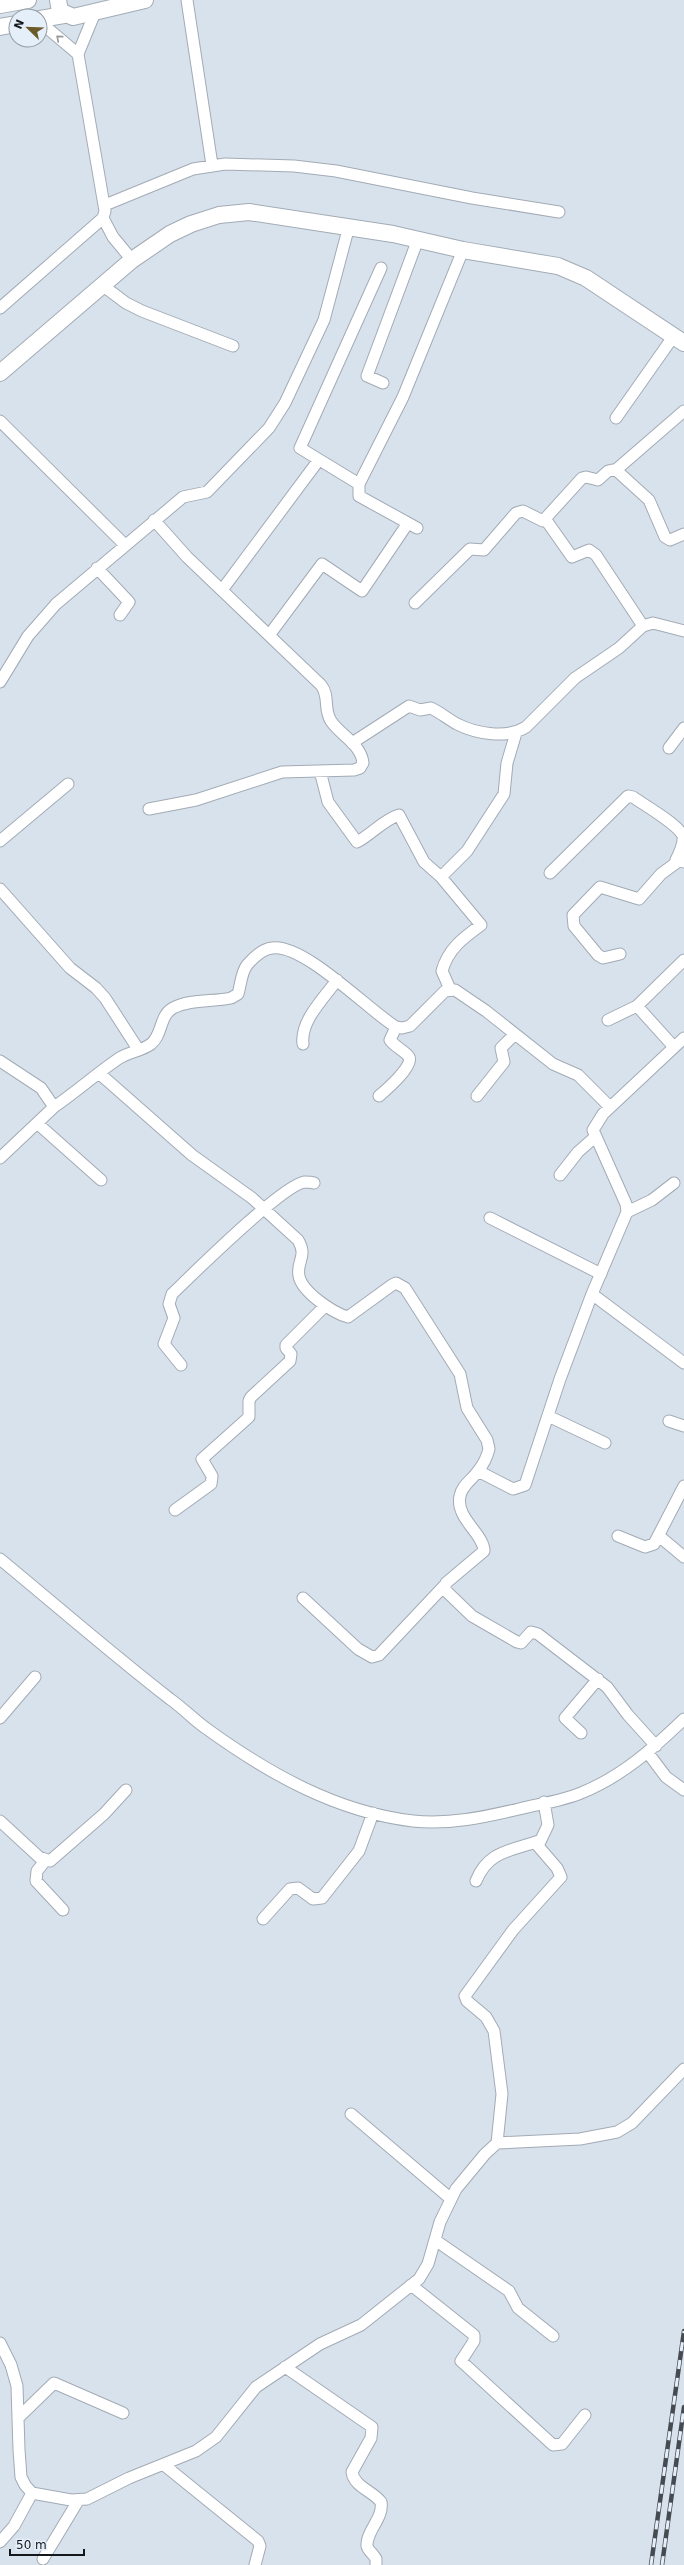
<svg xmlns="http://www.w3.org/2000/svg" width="684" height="2565" viewBox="0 0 684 2565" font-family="'DejaVu Sans',sans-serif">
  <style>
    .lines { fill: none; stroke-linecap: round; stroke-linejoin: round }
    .street-casing { stroke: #a2abb5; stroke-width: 13 }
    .secondary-casing { stroke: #a2abb5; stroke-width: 18 }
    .street { stroke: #fff; stroke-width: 11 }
    .secondary { stroke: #fff; stroke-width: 16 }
    .rail-casing { stroke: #464b51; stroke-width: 4.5 }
    .rail { stroke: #e5effa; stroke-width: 3; stroke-dasharray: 9; stroke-linecap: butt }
    .oneway { stroke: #959799 }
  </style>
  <rect width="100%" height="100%" fill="#d8e2ed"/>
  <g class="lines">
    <defs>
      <path id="street" d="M187,0L212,165
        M40,22L78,54
        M105,205L193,169L225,164L294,166L336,171L472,198L559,212
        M103,218L113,237L132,260
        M381,268L300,448L359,484V496L417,528
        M102,285L126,303L142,311L233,346
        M0,308L103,218L105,211L78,54L96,10
        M383,383L367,376L418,239
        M616,418L673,337
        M0,421L124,544
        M616,470L649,500L665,537L670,540L684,534
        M359,484L403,397L463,250
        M546,520L572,557L589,550L596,555L643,626
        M97,568L129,602L120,615
        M222,590L318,461
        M415,603L470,549L484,550L516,513L523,511L543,521L582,478L586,477L598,480L608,471L617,469L684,411
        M270,634L322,564L362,591L408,523
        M0,682L28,636L56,604L183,497L207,492L269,428L285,403L324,320L349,226
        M352,743L409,706L420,710L431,708C441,713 448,719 457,724C477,734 507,739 526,727L575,678L619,648L643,626L653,623L684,631
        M669,748L684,728
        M320,771L328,802L357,842C372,834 383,820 399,815L424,862L441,877L481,925C463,938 448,949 442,971L450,989
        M149,809L196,800L282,772L354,770L360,768L363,763C361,744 340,735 331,721C323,709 330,696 321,685L187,557L154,520
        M0,841L68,784
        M550,873L628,796L633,797C644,805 678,824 683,836C684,843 679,854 676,860
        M441,877L467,851L504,794L507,763L516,733
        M0,889L70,968L96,988L105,998L138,1049
        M620,954L603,958L598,955L574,926L573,915L600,887L639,899L661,874L680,860L684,862
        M637,1006L674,1047
        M608,1020L637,1006L684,960
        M684,1038L603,1114L593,1130L626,1204L627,1212L592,1294L684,1363
        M303,1044C300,1021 324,998 337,980
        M0,1061L41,1088L54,1107L0,1158
        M100,1074L192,1155L252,1198L298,1240C308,1257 296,1261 299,1276C302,1292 333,1313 348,1317L392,1285L396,1283L405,1288L460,1374L467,1408L487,1440L489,1449C487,1457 483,1465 478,1471C472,1480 462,1485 460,1496C455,1518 484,1534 484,1551L446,1583L444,1589L472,1616L517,1642L521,1643L531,1632L538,1634L607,1687L628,1715L656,1746
        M379,1096C386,1090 414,1066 409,1057C405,1051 395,1047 390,1040L396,1027
        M477,1096L504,1062L501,1048L515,1034
        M54,1107C76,1092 96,1074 118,1059C128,1052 142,1051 151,1044C163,1034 159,1016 173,1008C190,999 213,1002 231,998L238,994C241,984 241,973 247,965C253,958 262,949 272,948C304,943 369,1011 396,1027L402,1028L410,1026L445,991L455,990L486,1011L553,1064L578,1075L610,1107
        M38,1124L101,1180
        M560,1175L578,1152L595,1137
        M627,1212L652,1200L674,1183
        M490,1218L601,1274
        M181,1365L164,1344L174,1318L169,1304L172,1294C195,1272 279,1188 304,1182C307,1182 311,1182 314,1183
        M548,1416L605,1443
        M669,1421L684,1426
        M478,1471L513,1489L525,1485L560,1379L592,1294
        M175,1510L211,1484L212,1476L202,1459L249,1417V1401L251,1397L290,1361L291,1354L286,1348V1345L325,1306
        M618,1536L645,1547L654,1544L684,1486
        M659,1536L684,1557
        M0,1559C57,1606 112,1654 170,1699C183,1708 194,1720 207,1729C268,1773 336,1812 413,1821C449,1825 484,1817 519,1809C539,1804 562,1801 581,1793C621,1777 654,1748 684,1719
        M303,1598L358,1649L372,1657L379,1655L444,1586
        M0,1718L35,1677
        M581,1733L565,1718L598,1679
        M648,1753L666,1777L684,1790
        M0,1821L39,1857L50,1861L104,1814L126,1790
        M45,1861L37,1871L36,1881L63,1910
        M476,1881C488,1851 510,1851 539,1841
        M263,1919L290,1889L298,1888L313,1899L322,1898L359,1851L373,1813
        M351,2114L451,2199
        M497,2143L502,2094L494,2031L486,2017L467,2001L465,1996L513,1930L561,1877L557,1868L538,1846L548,1825L544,1802
        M435,2240L509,2291L518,2308L553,2336
        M411,2285L474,2335V2341L461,2361L553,2445L562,2444L585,2415
        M0,2343L11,2365L17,2386L19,2450L21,2477L25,2485L32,2493L71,2500L87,2499L129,2478L196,2451L216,2437L256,2387L320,2344L361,2325L419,2279L428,2264L440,2222L456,2189L485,2154L497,2143L580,2139L617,2132L632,2123L684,2069
        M285,2367L372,2427L371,2438L352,2472C354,2487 373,2491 381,2502C384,2518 366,2531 367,2546C368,2551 374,2554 376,2559V2565
        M19,2417L54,2383L123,2413
        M164,2465L258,2541L260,2546L255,2565
        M0,2542L14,2526L32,2493
        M43,2559L78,2501"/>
      <path id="secondary" d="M58,0L60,11L73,17L145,0
        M0,5L28,0
        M40,19L64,15
        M0,27L16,24
        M0,373L132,260L170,234L191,224L219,215L249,212L393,234L463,250L558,266L586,278L684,343"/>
    </defs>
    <use href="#street" class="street-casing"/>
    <use href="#secondary" class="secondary-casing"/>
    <use href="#street" class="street"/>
    <use href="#secondary" class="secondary"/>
    <defs>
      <path id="rail" d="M651,2565L684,2331
        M662,2565L684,2407"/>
    </defs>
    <use href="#rail" class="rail-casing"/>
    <use href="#rail" class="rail"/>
  </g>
  <defs><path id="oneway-chevron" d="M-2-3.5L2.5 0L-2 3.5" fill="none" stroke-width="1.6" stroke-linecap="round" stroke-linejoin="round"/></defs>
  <use class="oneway" href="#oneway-chevron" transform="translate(59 38) rotate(-140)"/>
  <g transform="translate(28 28) rotate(293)"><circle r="19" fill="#e5effa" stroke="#9199a1"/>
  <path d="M0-3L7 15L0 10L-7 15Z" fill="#6b5b29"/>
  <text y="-6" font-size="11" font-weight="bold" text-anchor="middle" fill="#14181c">N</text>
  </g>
  <path d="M10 2549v6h74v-6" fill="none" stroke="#14181c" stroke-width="2"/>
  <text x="16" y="2549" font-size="12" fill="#14181c" stroke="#e5effa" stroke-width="3" paint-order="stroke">50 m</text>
</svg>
